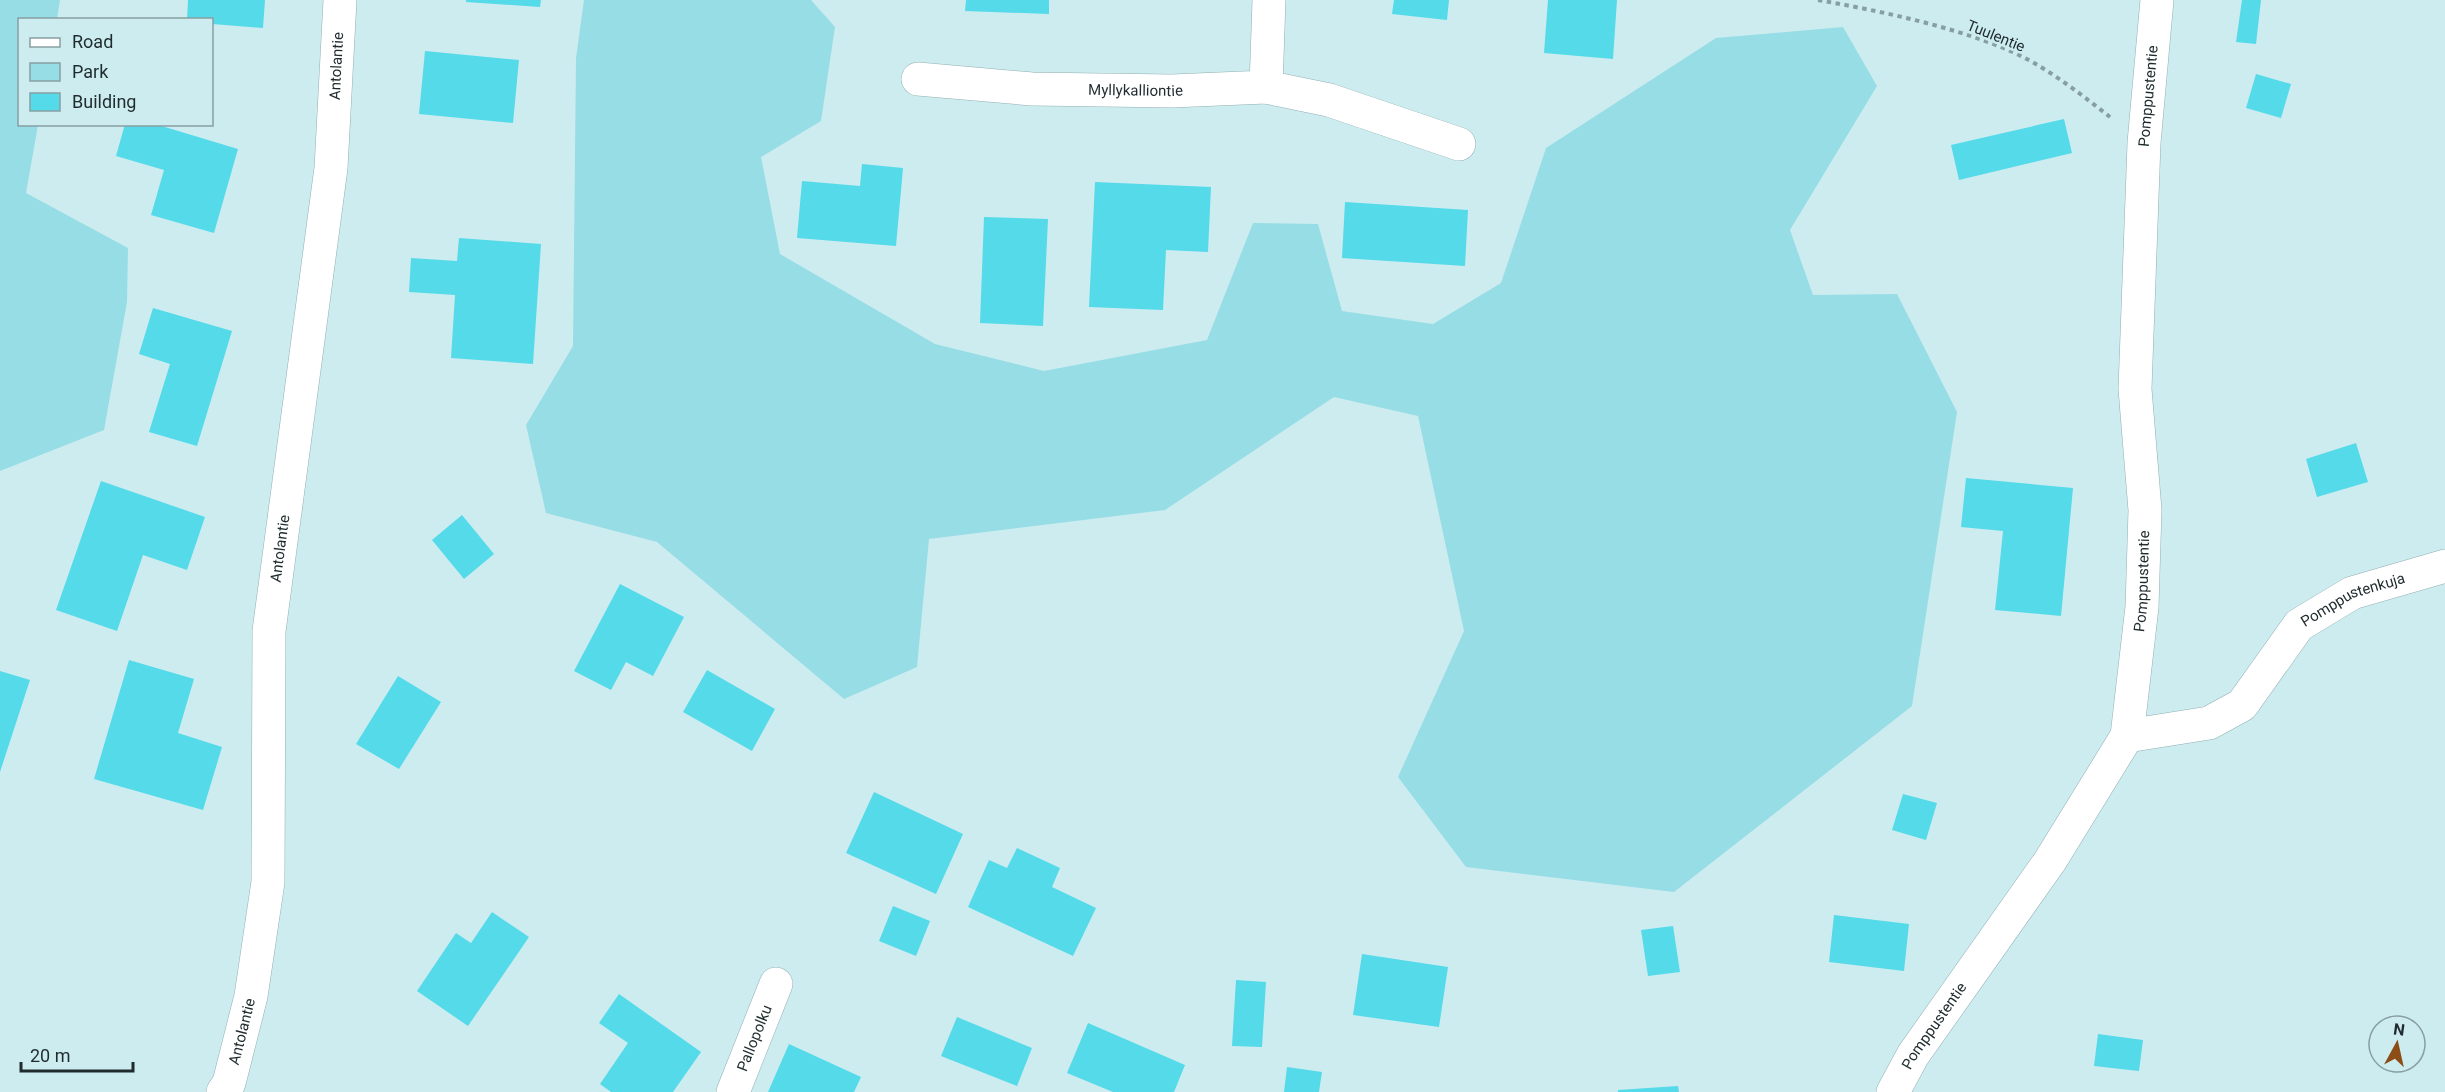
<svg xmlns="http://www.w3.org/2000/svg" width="2445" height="1092" viewBox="0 0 2445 1092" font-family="Roboto,sans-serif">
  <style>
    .green { fill: #97dde6 }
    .building { fill: #54dae9 }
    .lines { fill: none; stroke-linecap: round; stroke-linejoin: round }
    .minor-casing { stroke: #91afb3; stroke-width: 34 }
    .path { stroke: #889fa2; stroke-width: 4; stroke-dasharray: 4.5 4.5; stroke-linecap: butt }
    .minor { stroke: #fff; stroke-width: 33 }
    .labels { text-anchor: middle; stroke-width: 5; stroke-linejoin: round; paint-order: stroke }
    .street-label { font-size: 15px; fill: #1f2b2d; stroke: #cdecf0 }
  </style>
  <rect width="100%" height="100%" fill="#cdecf0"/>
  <path class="green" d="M0,0H60L57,19L20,20V124L38,125L26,193L128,248L127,302L104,430L0,471Z
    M584,0H811L835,27L821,121L761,157L780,254L935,344L1044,371L1207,340L1253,223L1318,224L1342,311L1433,324L1501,283L1546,148L1716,38L1843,27L1877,86L1790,230L1813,295L1897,294L1957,412L1912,706L1674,892L1466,867L1398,777L1464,631L1418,416L1334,397L1165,510L929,539L917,667L844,699L657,542L546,513L526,425L573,346L576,58Z"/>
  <path class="building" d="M188,0H265L263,28L212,24V20H187Z
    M466,0H541L540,7L466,2Z
    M966,0H1049V14L965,11Z
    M1394,0H1449L1447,20L1392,14Z
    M1548,0H1617L1613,59L1544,53Z
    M2242,0H2261L2256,44L2236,42Z
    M425,51L519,60L513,123L419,114Z
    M2256,74L2291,84L2281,118L2246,108Z
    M2064,119L2072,153L1959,180L1951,145Z
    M125,124H155L238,149L214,233L151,215L164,170L116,156Z
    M862,164L903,168L896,246L797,238L802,181L860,186Z
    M1095,182L1211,187L1208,252L1166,250L1163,310L1089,307Z
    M1345,202L1468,210L1465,266L1342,258Z
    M984,217L1048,219L1043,326L980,323Z
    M459,238L541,244L533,364L451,358L455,295L409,292L411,258L457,261Z
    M153,308L232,331L197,446L149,432L170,364L139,354Z
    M2356,443L2368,482L2317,497L2306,459Z
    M1966,478L2073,488L2061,616L1995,610L2003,531L1961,527Z
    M101,481L205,517L187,570L143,555L117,631L56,610Z
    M462,515L494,554L464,579L432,540Z
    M620,584L684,617L653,676L626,662L611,690L574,671Z
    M129,660L194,679L178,733L222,747L203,810L94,779Z
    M707,670L775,709L752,751L683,712Z
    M0,671L30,680L0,772Z
    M398,676L441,702L399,769L356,744Z
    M874,792L963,834L936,894L846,853Z
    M1903,794L1937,803L1926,840L1892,830Z
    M1017,848L1060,868L1052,887L1096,908L1073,956L968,907L989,860L1007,868Z
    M893,906L930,921L916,956L879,941Z
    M492,912L529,937L468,1026L417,991L456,933L471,943Z
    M1834,915L1909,924L1904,971L1829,962Z
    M1673,926L1680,972L1648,976L1641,930Z
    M1362,954L1448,967L1439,1027L1353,1015Z
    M1236,980L1266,982L1262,1047L1232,1046Z
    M619,994L701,1052L673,1092H611L600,1084L628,1043L599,1023Z
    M957,1017L1032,1048L1017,1086L941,1056Z
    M1088,1023L1185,1065L1174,1092H1113L1067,1073Z
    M2098,1034L2143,1040L2139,1071L2094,1066Z
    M789,1044L861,1077L854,1092H768Z
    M1287,1067L1322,1072L1319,1092H1284Z
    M1678,1086L1679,1092H1618V1090Z"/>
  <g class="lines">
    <defs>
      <g id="minor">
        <path id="s1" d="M918,79L1032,89L1172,91L1266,87L1269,0"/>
        <path d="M1266,87L1329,100L1459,144"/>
        <path id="s2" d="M2127,736L2209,723L2242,705L2299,625L2352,593L2445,566"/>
        <path id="s3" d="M223,1092L229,1083L251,996L268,882L269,631L331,168L340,0"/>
        <path id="s4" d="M733,1092L776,984"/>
        <path id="s5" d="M1893,1092L1913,1055L2050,861L2127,736L2142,607L2145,510L2135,389L2144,143L2157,0"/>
      </g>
    </defs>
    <use href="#minor" class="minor-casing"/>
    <path class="path" d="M1818,0C1880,11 1947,25 2006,49C2044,65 2078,92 2110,117"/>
    <use href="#minor" class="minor"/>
  </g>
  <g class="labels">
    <g class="street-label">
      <text transform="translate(1996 36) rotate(22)" y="5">Tuulentie</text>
      <text dy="5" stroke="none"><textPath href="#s3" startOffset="1036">Antolantie</textPath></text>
      <text dy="5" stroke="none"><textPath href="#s1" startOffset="218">Myllykalliontie</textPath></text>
      <text dy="5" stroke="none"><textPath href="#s5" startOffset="1068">Pomppustentie</textPath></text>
      <text dy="5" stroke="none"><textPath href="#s3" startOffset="550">Antolantie</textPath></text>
      <text dy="5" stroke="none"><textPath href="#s5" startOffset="582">Pomppustentie</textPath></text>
      <text dy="5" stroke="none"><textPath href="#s2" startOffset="279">Pomppustenkuja</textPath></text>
      <text dy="5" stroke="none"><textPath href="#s5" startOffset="78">Pomppustentie</textPath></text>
      <text dy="5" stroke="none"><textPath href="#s3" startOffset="64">Antolantie</textPath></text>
      <text dy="5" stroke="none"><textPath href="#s4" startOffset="58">Pallopolku</textPath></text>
    </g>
  </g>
  <rect x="18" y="18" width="195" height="108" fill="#cdecf0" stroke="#879fa2" stroke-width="1.5"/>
  <rect x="30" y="38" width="30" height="9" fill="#ffffff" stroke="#879fa2" stroke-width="1.5"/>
  <text x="72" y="48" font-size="18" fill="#1f2b2d">Road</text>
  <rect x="30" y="63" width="30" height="18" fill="#97dde6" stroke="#879fa2" stroke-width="1.5"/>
  <text x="72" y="78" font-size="18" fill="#1f2b2d">Park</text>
  <rect x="30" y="93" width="30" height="18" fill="#54dae9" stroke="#879fa2" stroke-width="1.5"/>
  <text x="72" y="108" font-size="18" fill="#1f2b2d">Building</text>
  <g transform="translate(2397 1044) rotate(8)"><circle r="28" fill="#cdecf0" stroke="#879fa2" stroke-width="1.5"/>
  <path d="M0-4.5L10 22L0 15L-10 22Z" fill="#8d4d16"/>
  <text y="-9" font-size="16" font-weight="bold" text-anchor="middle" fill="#1f2b2d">N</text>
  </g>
  <path d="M21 1062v9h112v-9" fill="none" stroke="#1f2b2d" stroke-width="3"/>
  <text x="30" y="1062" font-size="18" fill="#1f2b2d" stroke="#cdecf0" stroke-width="4.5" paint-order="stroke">20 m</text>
</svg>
